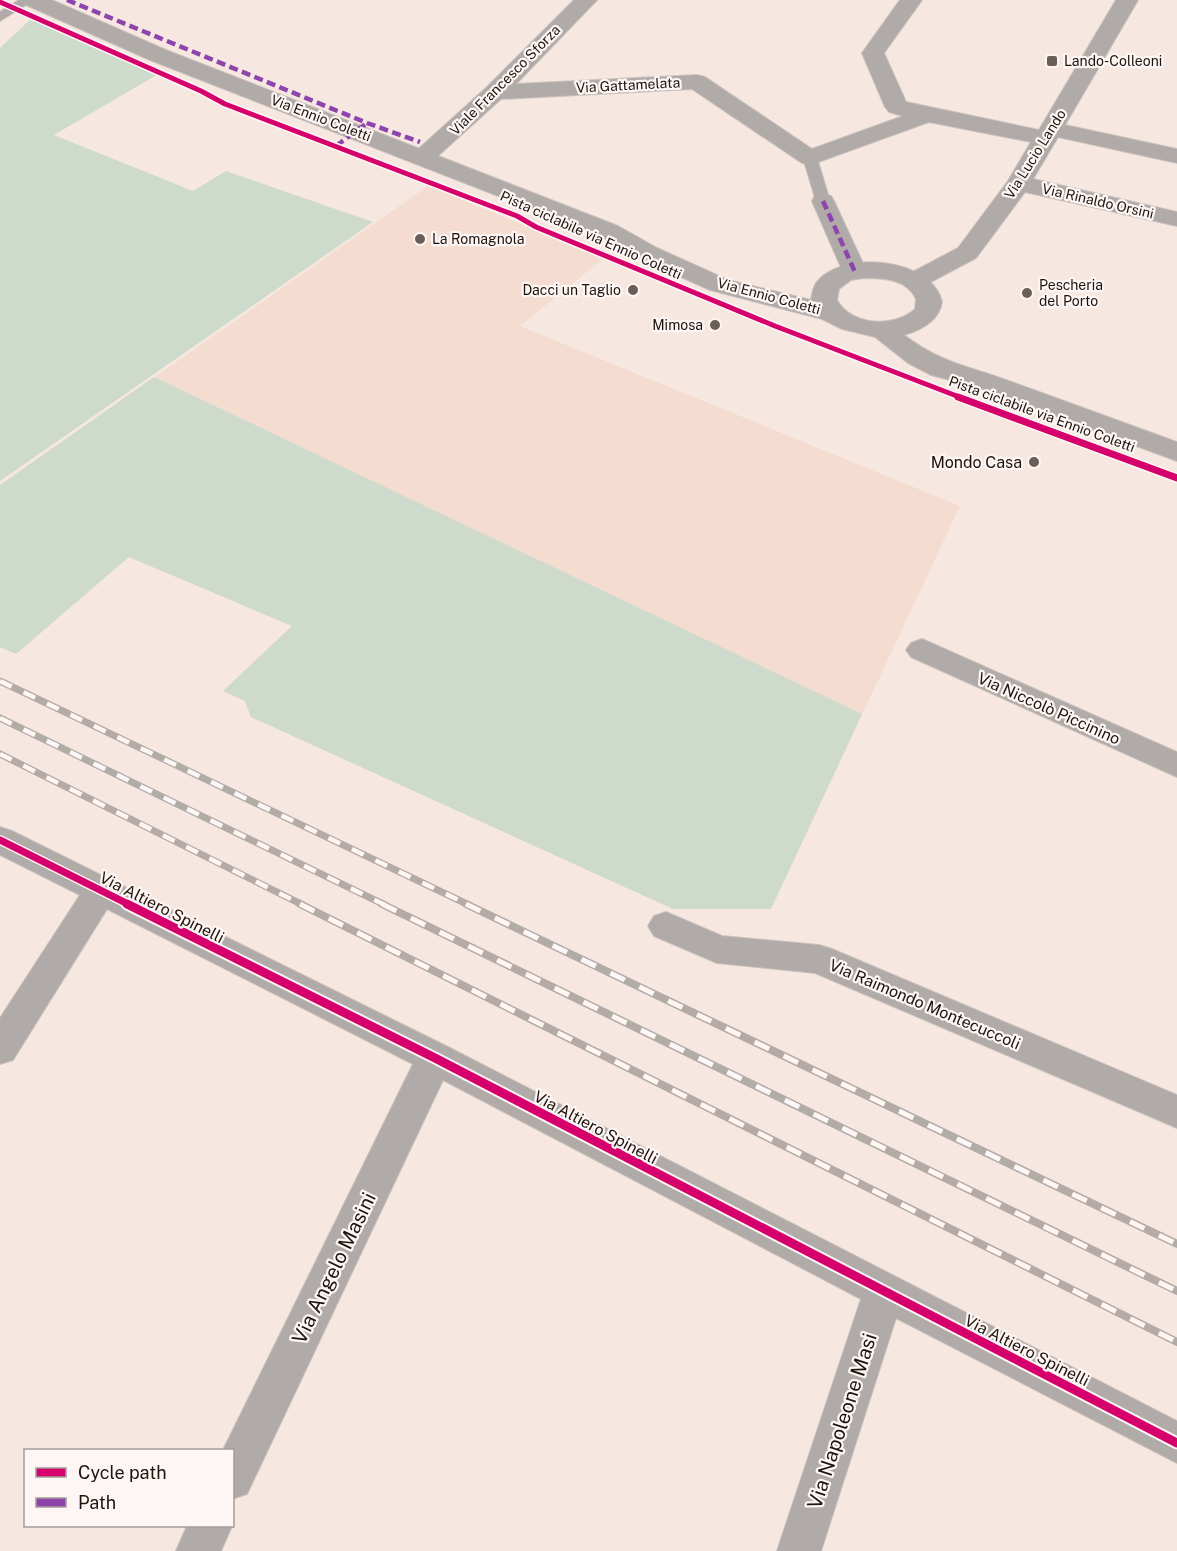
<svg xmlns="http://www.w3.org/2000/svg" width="1177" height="1551" viewBox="0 0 1177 1551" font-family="'Public Sans',sans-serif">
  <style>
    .built { fill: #f4dcd1 }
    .green { fill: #cedbcc }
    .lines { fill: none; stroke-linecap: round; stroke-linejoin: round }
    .service-casing { stroke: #cdc3bd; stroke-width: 2 }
    .pedestrian-casing { stroke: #cdc3bd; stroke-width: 2 }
    .minor-casing { stroke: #cdc3bd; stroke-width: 2 }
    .tertiary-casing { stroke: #cdc3bd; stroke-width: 2 }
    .service { fill: #b0aaa9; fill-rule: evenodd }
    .pedestrian { fill: #b0aaa9; fill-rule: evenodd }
    .minor { fill: #b0aaa9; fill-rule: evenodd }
    .tertiary { fill: #b0aaa9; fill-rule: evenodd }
    .rail-far1-casing { stroke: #b3aba8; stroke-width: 7 }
    .rail-casing { stroke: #b3aba8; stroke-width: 8 }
    .rail-far1 { stroke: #fdf6f4; stroke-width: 4.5; stroke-dasharray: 13; stroke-linecap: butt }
    .rail { stroke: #fdf6f4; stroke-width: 5; stroke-dasharray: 16; stroke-linecap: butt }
    .quiet { stroke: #8e44ad; stroke-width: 4.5; stroke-dasharray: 9 4.5; stroke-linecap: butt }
    .cycleway-far2-casing { stroke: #fdf6f4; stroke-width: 8 }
    .cycleway-far1-casing { stroke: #fdf6f4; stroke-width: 10 }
    .cycleway-casing { stroke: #fdf6f4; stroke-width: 13 }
    .cycleway-far2 { stroke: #d6006c; stroke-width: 5 }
    .cycleway-far1 { stroke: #d6006c; stroke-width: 7 }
    .cycleway { stroke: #d6006c; stroke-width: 9 }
    .poi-dot { fill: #6a5e58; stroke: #fdf6f4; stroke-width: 2 }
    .labels { text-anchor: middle; stroke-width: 4.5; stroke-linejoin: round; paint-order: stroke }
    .far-poi-label { font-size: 14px; fill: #1e140f; stroke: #fdf6f4; text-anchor: start }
    .far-street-label { font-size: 14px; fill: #1e140f; stroke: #fdf6f4 }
    .poi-label { font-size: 16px; fill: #1e140f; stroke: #fdf6f4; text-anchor: end }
    .street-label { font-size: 16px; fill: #1e140f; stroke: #fdf6f4 }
    .near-street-label { font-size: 20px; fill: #1e140f; stroke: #fdf6f4 }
  </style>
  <rect width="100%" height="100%" fill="#f6e8e1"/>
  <path class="built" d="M428,186L604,258L520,326L960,506L771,909H673L251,717L245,701L223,691L292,626L129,557L16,654L0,647V485Z"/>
  <path class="green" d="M31,19L160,73L54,135L193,191L226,171L373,222L0,481V48Z
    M154,377L862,714L771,909H673L251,717L245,701L223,691L292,626L129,557L16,654L0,647V485Z"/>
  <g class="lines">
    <defs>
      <path id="service" d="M19,0H34L0,21V12Z
        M810,154L817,158L830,201L828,204L823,205L816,201L803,158Z"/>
      <path id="pedestrian" d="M823,194L831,196L834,201L867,272L863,277L855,279L847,277L843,272L812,201L815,196Z"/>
      <path id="minor" d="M574,0H597L516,84L697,75L705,77L812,149L903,116L889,112L885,107L862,53L900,0H922L884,53L906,102L1039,130L1116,0H1138L1065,125L1177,149V163L1058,137L1033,179L1177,212V226L1025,192L976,258L923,286L914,289L905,286L901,281L905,276L958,248L1008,181L1031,142L929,122L810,165L802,163L692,89L501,99L430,163L422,165L414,163L410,158L414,153L487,87Z
        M922,639L1177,752V777L911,657L906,650L911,643Z
        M0,827L12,831L448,1047L1177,1421V1463L896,1318L821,1551H777L861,1299L443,1080L247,1494L232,1499V1450H223L413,1064L107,909L13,1060L0,1064V1018L80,895L0,855Z
        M666,912L722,936L819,945L832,949L1177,1095V1128L815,973L717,963L654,936L648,926L654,916Z
        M187,1526H232L221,1551H176Z"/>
      <path id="tertiary" d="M23,0H52L166,50L618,226L657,248L728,280L811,300C812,294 813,288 816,283C842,249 932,258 942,302C939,321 921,330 904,335C943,364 966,365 1009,381C1065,401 1121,422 1177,442V461L976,387L931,375L908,363L875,337L842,329L822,319L710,290L639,258L600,236L150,60L26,5ZM864,278C884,278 907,279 916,299L915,309C895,328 851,326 837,300L839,289L851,280Z"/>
    </defs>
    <use href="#service" class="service-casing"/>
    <use href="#pedestrian" class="pedestrian-casing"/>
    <use href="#minor" class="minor-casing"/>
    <use href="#tertiary" class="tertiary-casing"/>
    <use href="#service" class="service"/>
    <use href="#pedestrian" class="pedestrian"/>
    <use href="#minor" class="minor"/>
    <use href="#tertiary" class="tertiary"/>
    <defs>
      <path id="rail-far1" d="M0,681L469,905
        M0,718L385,905
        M0,754L303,905"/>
      <path id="rail" d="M300,904L1177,1342
        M382,904L1177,1291
        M466,904L1177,1244"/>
    </defs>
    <use href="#rail-far1" class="rail-far1-casing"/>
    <use href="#rail" class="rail-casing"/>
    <use href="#rail-far1" class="rail-far1"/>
    <use href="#rail" class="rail"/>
    <path class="quiet" d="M67,0L367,123L420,142
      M336,146L367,123
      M823,201L855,272"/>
    <defs>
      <path id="cycleway-far2" d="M0,2L201,91L225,104L517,216L536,227L775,326L962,398"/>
      <path id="cycleway-far1" d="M958,397L1177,478
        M0,840L130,905"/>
      <path id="cycleway" d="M127,904L435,1058L1177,1443"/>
    </defs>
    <use href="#cycleway-far2" class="cycleway-far2-casing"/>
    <use href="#cycleway-far1" class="cycleway-far1-casing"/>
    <use href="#cycleway" class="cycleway-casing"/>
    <use href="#cycleway-far2" class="cycleway-far2"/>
    <use href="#cycleway-far1" class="cycleway-far1"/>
    <use href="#cycleway" class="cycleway"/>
  </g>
  <g class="poi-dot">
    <rect x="1046" y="55" width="12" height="12" rx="3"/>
    <circle cx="420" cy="239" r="6"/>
    <circle cx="633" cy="290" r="6"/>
    <circle cx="1027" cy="293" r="6"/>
    <circle cx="715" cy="325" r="6"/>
    <circle cx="1034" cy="462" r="6"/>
  </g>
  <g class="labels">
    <g class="far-poi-label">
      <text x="1064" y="66">Lando-Colleoni</text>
      <text x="432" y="244">La Romagnola</text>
      <text x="1039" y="290">Pescheria<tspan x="1039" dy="16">del Porto</tspan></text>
      <text x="621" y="295" text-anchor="end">Dacci un Taglio</text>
      <text x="703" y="330" text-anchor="end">Mimosa</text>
    </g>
    <g class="far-street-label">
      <text transform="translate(505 80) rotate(-45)" y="5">Viale Francesco Sforza</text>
      <text transform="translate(628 85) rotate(-3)" y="5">Via Gattamelata</text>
      <text transform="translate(321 118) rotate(21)" y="5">Via Ennio Coletti</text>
      <text transform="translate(1035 154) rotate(-58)" y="5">Via Lucio Lando</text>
      <text transform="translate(1098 201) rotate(13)" y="5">Via Rinaldo Orsini</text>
      <text transform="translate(591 235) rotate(24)" y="5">Pista ciclabile via Ennio Coletti</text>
      <text transform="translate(769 296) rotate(15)" y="5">Via Ennio Coletti</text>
      <text transform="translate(1042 414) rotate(20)" y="5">Pista ciclabile via Ennio Coletti</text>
    </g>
    <g class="poi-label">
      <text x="1022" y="468">Mondo Casa</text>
    </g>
    <g class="street-label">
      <text transform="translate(1049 708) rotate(24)" y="6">Via Niccolò Piccinino</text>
      <text transform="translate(162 907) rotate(27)" y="6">Via Altiero Spinelli</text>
      <text transform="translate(925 1004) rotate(23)" y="6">Via Raimondo Montecuccoli</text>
      <text transform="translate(596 1127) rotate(28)" y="6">Via Altiero Spinelli</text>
      <text transform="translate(1027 1350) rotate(27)" y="6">Via Altiero Spinelli</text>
    </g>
    <g class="near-street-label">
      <text transform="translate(334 1268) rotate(-64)" y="7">Via Angelo Masini</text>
      <text transform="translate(842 1421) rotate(-72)" y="7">Via Napoleone Masi</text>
    </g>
  </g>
  <rect x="24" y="1449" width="210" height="78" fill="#fdf6f4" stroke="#a49c98" stroke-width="1.5"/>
  <rect x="36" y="1468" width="30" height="9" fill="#d6006c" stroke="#a49c98" stroke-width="1.5"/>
  <text x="78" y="1479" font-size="18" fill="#1e140f">Cycle path</text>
  <rect x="36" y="1498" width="30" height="9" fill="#8e44ad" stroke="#a49c98" stroke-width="1.5"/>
  <text x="78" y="1509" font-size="18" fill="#1e140f">Path</text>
</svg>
